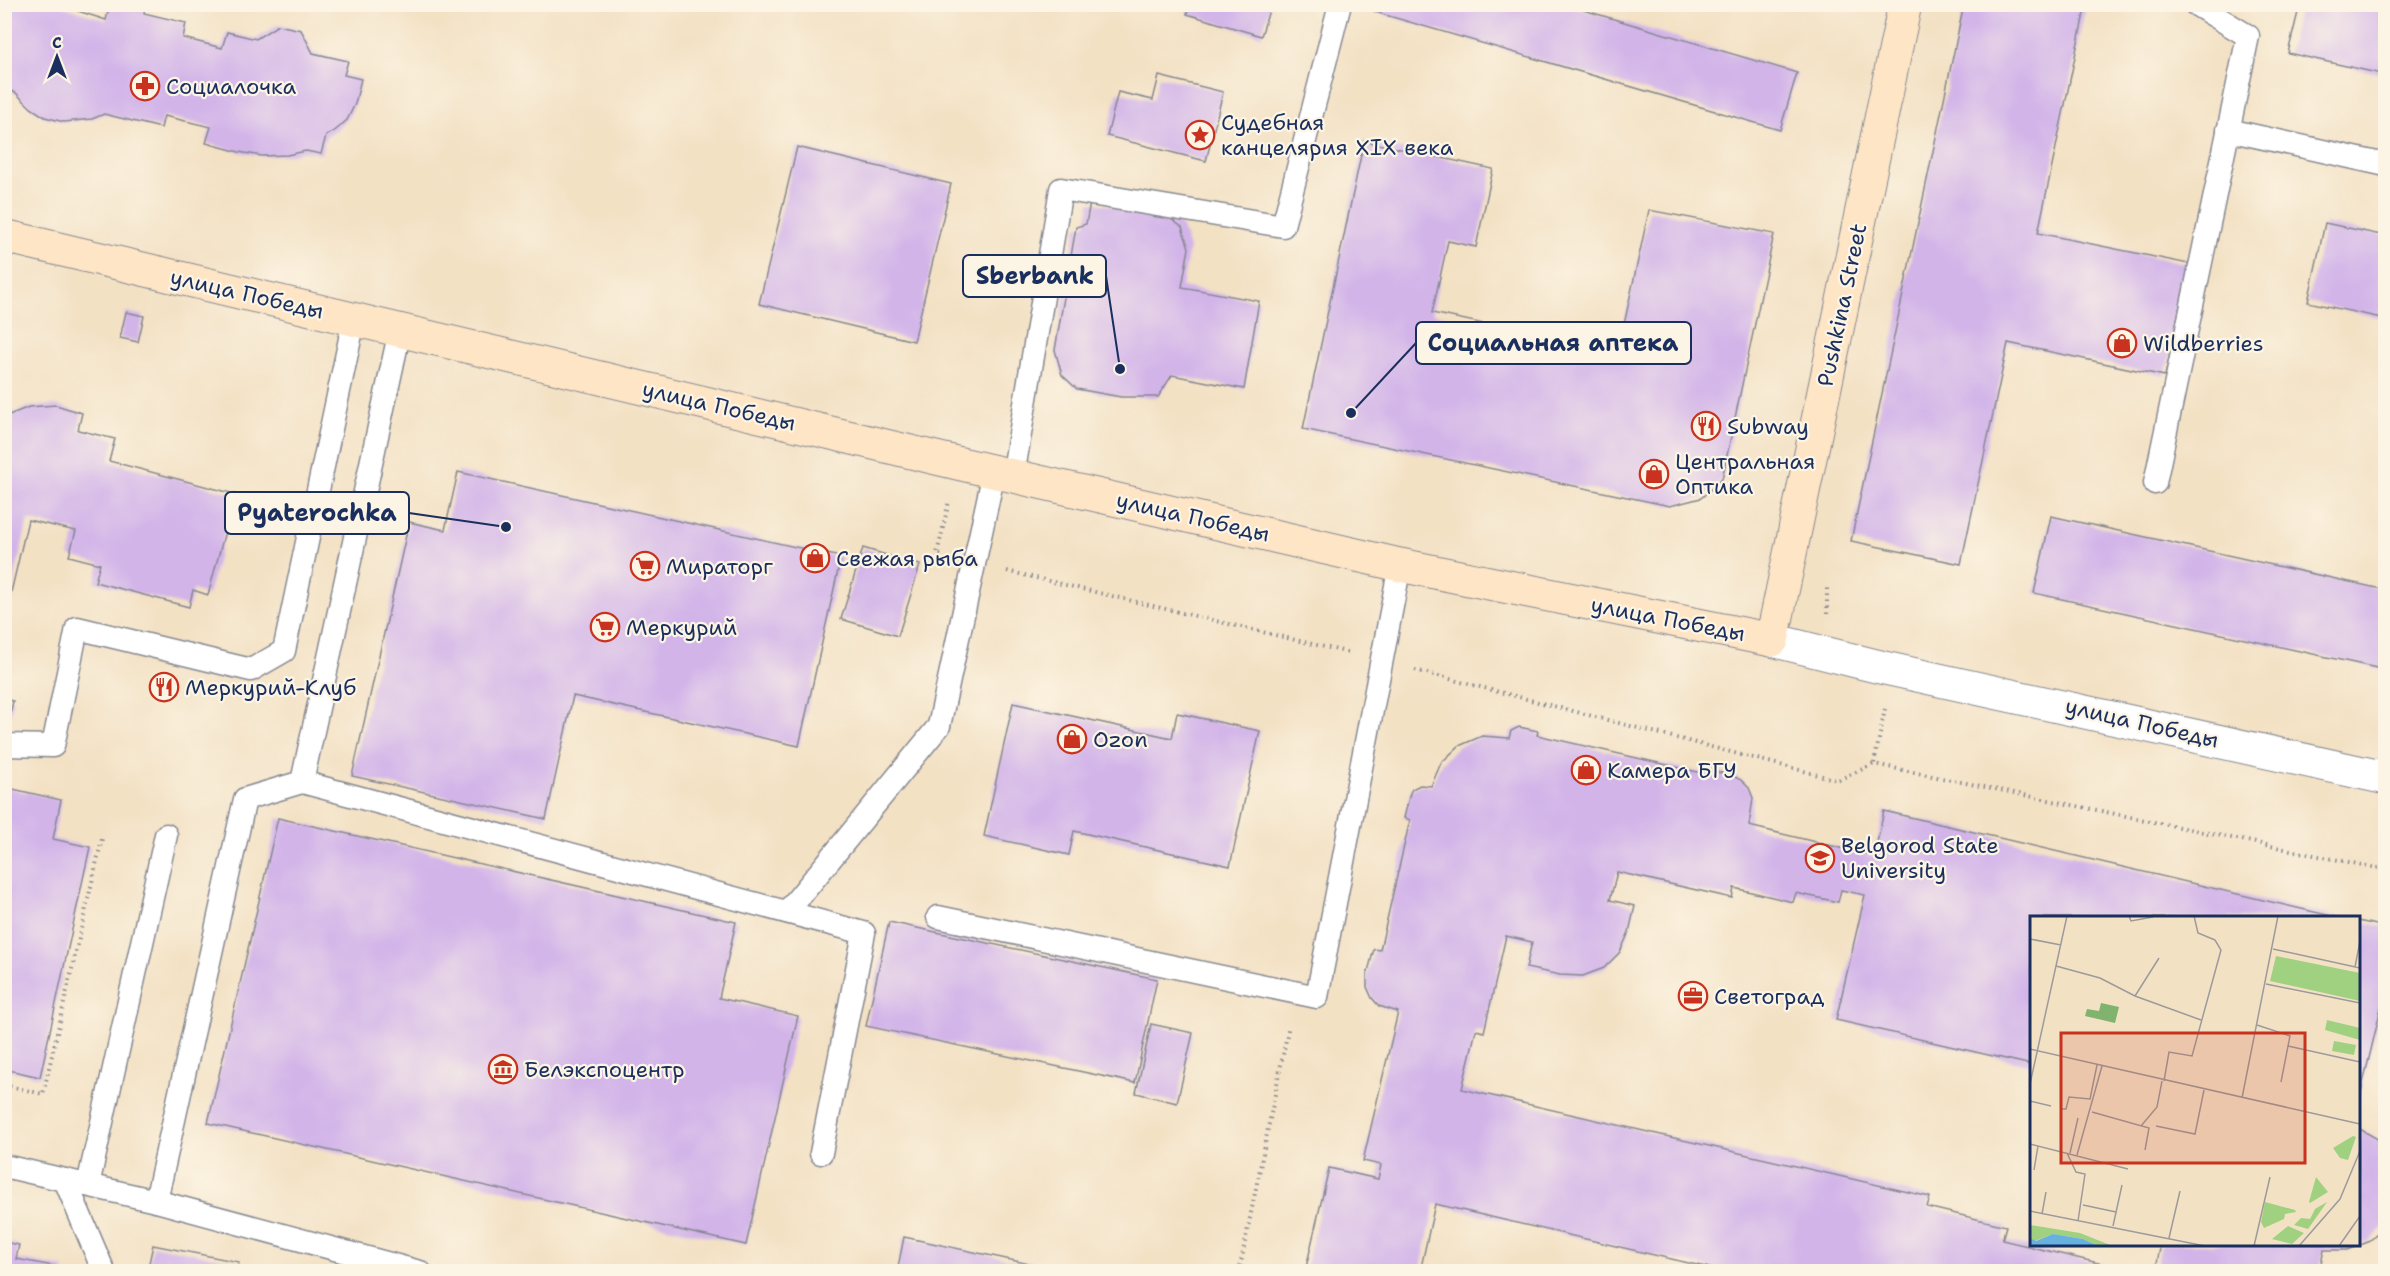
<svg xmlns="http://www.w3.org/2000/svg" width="2390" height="1276" viewBox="0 0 2390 1276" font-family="'Shantell Sans',sans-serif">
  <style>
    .building { fill: #d2b4e9 }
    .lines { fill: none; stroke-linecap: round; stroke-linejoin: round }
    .lane-casing { stroke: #878891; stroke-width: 25 }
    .street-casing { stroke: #878891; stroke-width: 35 }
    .secondary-casing { stroke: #878891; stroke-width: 35 }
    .path { stroke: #878891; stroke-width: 4; stroke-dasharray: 1.5 4.5; stroke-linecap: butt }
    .lane { stroke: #fff; stroke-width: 22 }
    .street { stroke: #fff; stroke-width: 33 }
    .secondary { stroke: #fde5c5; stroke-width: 33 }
    .labels { text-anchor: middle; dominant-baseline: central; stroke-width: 4.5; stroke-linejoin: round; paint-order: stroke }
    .poi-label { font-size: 22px; fill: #1b2f5e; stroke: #fcf5e5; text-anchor: start }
    .street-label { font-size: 22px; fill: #1b2f5e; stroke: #fcf5e5 }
    .inset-road { fill: none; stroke: #9d9a9b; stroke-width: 1.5 }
    .view { fill: #c8321e; fill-opacity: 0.15; stroke: #c8321e; stroke-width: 3 }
    .inset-edge { fill: none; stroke: #1b2f5e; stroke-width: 3 }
    .leader { fill: none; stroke: #1b2f5e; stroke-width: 2 }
    .callout-dot { fill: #1b2f5e; stroke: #fcf5e5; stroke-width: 2 }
    .callout { fill: #fcf5e5; stroke: #1b2f5e; stroke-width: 2 }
    .callout-label { font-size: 24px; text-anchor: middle; font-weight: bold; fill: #1b2f5e }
  </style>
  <rect width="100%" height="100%" fill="#fcf5e5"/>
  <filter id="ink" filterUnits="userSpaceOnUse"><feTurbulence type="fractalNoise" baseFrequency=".0167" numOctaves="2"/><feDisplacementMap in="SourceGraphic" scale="12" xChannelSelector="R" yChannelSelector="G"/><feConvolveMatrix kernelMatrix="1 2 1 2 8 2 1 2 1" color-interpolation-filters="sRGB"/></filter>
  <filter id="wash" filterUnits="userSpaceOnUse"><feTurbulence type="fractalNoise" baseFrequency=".008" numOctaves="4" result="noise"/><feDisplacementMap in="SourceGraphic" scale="24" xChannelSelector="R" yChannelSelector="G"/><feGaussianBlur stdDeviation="1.35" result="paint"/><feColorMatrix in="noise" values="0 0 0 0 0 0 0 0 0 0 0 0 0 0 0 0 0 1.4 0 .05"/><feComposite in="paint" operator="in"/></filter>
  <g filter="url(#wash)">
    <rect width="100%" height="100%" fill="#f3e1c4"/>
    <g id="blocks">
      <g class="building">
        <path d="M4 4H56L106 20 110 4H145L144 13 186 23 183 38 222 48 227 32 256 39 278 25 301 30 313 53 348 61 344 75 361 79 355 104 347 120 336 130 326 136 321 154 306 151 287 155 262 156 239 152 206 143 211 127 164 116 161 128 104 114 92 119 64 122 45 117 31 108 16 93 8 90 4 101Z"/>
        <path d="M1190 4H1271L1261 36 1187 14Z"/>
        <path d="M1377 4H1563L1797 73 1780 130 1375 12Z"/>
        <path d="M1964 4H2086L2038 233 2189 264 2165 376 2008 343 1961 564 1851 541Z"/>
        <path d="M2300 4H2386V75L2288 53Z"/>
        <path d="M1159 76 1223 92 1206 161 1107 136 1118 92 1153 100Z"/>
        <path d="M1364 141 1493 169 1476 247 1448 241 1432 313 1618 352 1649 210 1774 234 1722 479 1701 498 1670 506 1303 429Z"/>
        <path d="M797 147 951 184 914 341 759 304Z"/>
        <path d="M1090 202 1165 215 1182 227 1189 248 1182 287 1259 301 1244 389 1172 375 1158 397H1121L1077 389 1062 375 1055 350 1076 227 1086 224Z"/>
        <path d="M2325 223 2386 236V319L2308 302Z"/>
        <path d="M126 312 144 316 138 342 120 338Z"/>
        <path d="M56 405 82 413 78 430 115 439 109 461 235 494 208 595 193 590 189 607 95 582 100 564 69 556 76 531 28 520 4 622V414L9 415 29 407Z"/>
        <path d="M458 472 841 557 799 746 573 696 546 819 352 776 409 522 445 530Z"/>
        <path d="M2051 516 2386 590V670L2034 593Z"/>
        <path d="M863 548 920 565 898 636 841 619Z"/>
        <path d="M4 699 13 701 6 736H4Z"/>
        <path d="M1013 703 1172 738 1177 713 1260 731 1230 866 1074 831 1069 855 984 836Z"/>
        <path d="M1519 727 1538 731 1537 735 1702 773 1703 769 1731 775 1741 780 1749 788 1753 798 1749 826 1874 856 1884 811 2340 918H2032V1065L1836 1020 1865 895 1841 890 1838 902 1796 893 1793 902 1734 888 1732 898 1617 872 1610 900 1635 906 1629 932 1620 952 1604 968 1583 976 1560 975 1526 968 1532 942 1506 936 1484 1032 1476 1030 1462 1089 1930 1197 1927 1207 2006 1226 2002 1240 2136 1272H1727L1435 1204 1420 1272H1305L1329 1168 1378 1179 1381 1165 1363 1161 1398 1012 1379 1006 1372 998 1367 987V975L1374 949 1380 950 1410 820 1404 818 1410 793 1412 789 1420 785 1431 786 1441 763 1459 746 1482 736 1509 738 1511 731Z"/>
        <path d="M4 787 61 800 53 839 90 847 40 1077 4 1069Z"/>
        <path d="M278 818 736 922 719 998 798 1016 746 1245 208 1123Z"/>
        <path d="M2358 921 2386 927V987L2359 1100Z"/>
        <path d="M889 922 1157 979 1135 1083 866 1026Z"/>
        <path d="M1151 1024 1193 1033 1177 1103 1136 1093Z"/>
        <path d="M2358 1128 2376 1138 2386 1148V1226L2368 1242 2347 1250H2324L2319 1272H2155L2161 1244H2358Z"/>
        <path d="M904 1237 1062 1271V1272H897Z"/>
        <path d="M4 1242 19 1245 16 1259 64 1268 63 1272H4Z"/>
        <path d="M153 1245 239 1262 237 1272H147Z"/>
      </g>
    </g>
  </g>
  <g filter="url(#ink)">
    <use href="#blocks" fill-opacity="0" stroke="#878891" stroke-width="1.5"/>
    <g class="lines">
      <g class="lane-casing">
        <g id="lane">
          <path d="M2228 130 2386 165"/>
          <path d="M1013 476 1061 189 1283 226 1340 4"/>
          <path d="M2155 483 2248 36 2195 4"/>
          <path d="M4 745 53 746 77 628 251 670 284 651 354 320"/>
          <path d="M302 782 864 933 821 1153"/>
          <path d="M787 912 939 726 994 472"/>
          <path d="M938 917 1317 997 1400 565"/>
          <path d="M4 1166 156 1201 420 1272"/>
          <path d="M65 1180 104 1272"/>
          <path d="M88 1185 166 835"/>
          <path d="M156 1201 245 799 302 782 400 330"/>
        </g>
      </g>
      <g class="street-casing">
        <path id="street" d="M1772 640 1880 667 2386 778"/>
      </g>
      <g class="secondary-casing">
        <path id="secondary" d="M4 236 957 463 1400 565 1772 640 1905 4"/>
      </g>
      <g class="path">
        <path d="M941 555 937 554 949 501"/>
        <path d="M1007 571 1350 653"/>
        <path d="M1827 614V585"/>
        <path d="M1415 670 1838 780 1874 764"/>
        <path d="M1885 709 1874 764 2377 868H2386"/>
        <path d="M4 1085 43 1094 102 839"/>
        <path d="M1239 1272 1289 1025"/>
      </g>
      <use href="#lane" class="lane"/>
      <use href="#street" class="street"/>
      <use href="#secondary" class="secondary"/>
    </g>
  </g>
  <defs>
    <g id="pharmacy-ring" transform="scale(1.5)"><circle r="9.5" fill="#fcf5e5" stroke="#c8321e" stroke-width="1.5"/><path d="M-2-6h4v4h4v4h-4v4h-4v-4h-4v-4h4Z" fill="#c8321e"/></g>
    <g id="sight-ring" transform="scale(1.5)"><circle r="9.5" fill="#fcf5e5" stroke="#c8321e" stroke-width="1.5"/><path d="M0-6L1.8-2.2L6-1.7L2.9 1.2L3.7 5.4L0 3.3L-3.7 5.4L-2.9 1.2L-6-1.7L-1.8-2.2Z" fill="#c8321e"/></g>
    <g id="shop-ring" transform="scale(1.5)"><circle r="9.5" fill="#fcf5e5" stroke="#c8321e" stroke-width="1.5"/><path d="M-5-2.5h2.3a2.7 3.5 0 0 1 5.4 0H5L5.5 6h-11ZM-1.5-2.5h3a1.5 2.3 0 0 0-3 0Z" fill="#c8321e"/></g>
    <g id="restaurant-ring" transform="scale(1.5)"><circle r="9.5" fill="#fcf5e5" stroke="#c8321e" stroke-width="1.5"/><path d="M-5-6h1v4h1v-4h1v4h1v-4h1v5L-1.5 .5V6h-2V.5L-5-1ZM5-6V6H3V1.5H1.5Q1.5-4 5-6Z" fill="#c8321e"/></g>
    <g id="supermarket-ring" transform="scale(1.5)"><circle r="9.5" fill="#fcf5e5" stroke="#c8321e" stroke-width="1.5"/><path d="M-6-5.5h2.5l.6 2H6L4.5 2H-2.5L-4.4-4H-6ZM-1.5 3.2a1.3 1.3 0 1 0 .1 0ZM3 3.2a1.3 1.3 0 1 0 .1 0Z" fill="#c8321e"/></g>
    <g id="university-ring" transform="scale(1.5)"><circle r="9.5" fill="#fcf5e5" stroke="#c8321e" stroke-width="1.5"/><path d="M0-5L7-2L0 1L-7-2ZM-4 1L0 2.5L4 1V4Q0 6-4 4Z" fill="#c8321e"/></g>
    <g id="office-ring" transform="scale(1.5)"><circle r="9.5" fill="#fcf5e5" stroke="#c8321e" stroke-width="1.5"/><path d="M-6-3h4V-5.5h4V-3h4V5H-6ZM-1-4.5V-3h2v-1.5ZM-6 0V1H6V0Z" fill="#c8321e"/></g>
    <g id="museum-ring" transform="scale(1.5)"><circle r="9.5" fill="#fcf5e5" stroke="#c8321e" stroke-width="1.5"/><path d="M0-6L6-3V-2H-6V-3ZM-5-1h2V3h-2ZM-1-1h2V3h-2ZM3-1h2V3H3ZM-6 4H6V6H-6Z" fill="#c8321e"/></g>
  </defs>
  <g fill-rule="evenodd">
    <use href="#pharmacy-ring" x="145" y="86"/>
    <use href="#sight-ring" x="1200" y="135"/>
    <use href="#shop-ring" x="2122" y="343"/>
    <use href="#restaurant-ring" x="1706" y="426"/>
    <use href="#shop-ring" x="1654" y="474"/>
    <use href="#shop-ring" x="815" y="558"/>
    <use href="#supermarket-ring" x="645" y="566"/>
    <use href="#supermarket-ring" x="605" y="627"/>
    <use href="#restaurant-ring" x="164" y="687"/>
    <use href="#shop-ring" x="1072" y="739"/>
    <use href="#shop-ring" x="1586" y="770"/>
    <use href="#university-ring" x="1820" y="858"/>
    <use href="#office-ring" x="1693" y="996"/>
    <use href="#museum-ring" x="503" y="1069"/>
  </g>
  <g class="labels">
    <g class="poi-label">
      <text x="166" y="86">Социалочка</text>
      <text x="1221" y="122">Судебная<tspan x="1221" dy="25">канцелярия XIX века</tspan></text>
      <text x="2143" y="343">Wildberries</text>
      <text x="1727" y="426">Subway</text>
      <text x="1675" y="461">Центральная<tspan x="1675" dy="25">Оптика</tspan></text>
      <text x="836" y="558">Свежая рыба</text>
      <text x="666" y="566">Мираторг</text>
      <text x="626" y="627">Меркурий</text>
      <text x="185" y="687">Меркурий-Клуб</text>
      <text x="1093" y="739">Ozon</text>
      <text x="1607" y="770">Камера БГУ</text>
      <text x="1841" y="845">Belgorod State<tspan x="1841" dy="25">University</tspan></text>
      <text x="1714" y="996">Светоград</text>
      <text x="524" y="1069">Белэкспоцентр</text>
    </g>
    <g class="street-label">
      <text transform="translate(247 294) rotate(13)">улица Победы</text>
      <text transform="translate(1842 305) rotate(-78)">Pushkina Street</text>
      <text transform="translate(719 406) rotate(13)">улица Победы</text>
      <text transform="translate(1193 517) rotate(13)">улица Победы</text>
      <text transform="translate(1668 619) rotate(11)">улица Победы</text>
      <text transform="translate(2142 723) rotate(13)">улица Победы</text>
    </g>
  </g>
  <g transform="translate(2030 916)">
    <rect width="330" height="330" fill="#f3e1c4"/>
    <path d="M323 220 326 221 318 244 310 242 303 232ZM286 261 298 276 280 287 279 286ZM235 286 265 294 266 296 255 298 254 303 234 312 231 306ZM297 286 278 313 264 309 271 302 280 303 285 293ZM0 309 50 317 80 329 68 330 53 323 23 318 5 325 0 322ZM258 310 274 317 262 328 242 323Z" fill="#9fd180"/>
    <path d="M71 87 89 91 85 107 55 100 57 93 69 95Z" fill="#7fb36e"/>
    <path d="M246 40 330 57V85L240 65ZM304 125 326 129 324 139 302 135Z" fill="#9fd180"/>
    <path d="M297 104 330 112V124L295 114Z" fill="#9fd180"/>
    <path d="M23 318 53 323 68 330H0V322L6 325Z" fill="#66b1df"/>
    <path class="inset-road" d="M99 0 101 5 123 1M164 0 168 17 185 24M0 23 31 29M243 33 330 52M26 50 70 62 105 80 171 104M325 51 330 25M236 68 330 87M105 80 129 42M227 109 260 120 251 166M258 130 330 146M0 133 330 208M134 165 139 136 162 140 191 34 185 24M0 168 37 0M212 182 248 0M0 185 21 190M31 193H36L39 181 60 183 67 149M62 196 119 212 115 234M111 210 127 191 132 165M126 210 165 218 174 174M0 228 98 253M37 237 46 256 55 258 48 305M40 237 48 202M47 239 72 150M4 254 8 230M53 289 86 296M0 295 175 330M12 298 16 276M83 310 92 269M139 322 150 275M224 330 240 261M269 330 310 283 330 235M309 330 330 300"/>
    <path class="view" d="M31 117H275V247H31Z"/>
    <rect width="330" height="330" class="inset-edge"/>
  </g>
  <path class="leader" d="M1120 369L1106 276M1351 413L1416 343M506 527L409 513"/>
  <g class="callout-dot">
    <circle cx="1120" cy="369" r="6"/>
    <circle cx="1351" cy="413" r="6"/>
    <circle cx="506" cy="527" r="6"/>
  </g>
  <g class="callout">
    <rect x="963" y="255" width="143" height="42" rx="6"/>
    <rect x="1416" y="322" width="275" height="42" rx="6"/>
    <rect x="225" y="492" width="184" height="42" rx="6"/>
  </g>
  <g class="callout-label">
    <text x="1035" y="284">Sberbank</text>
    <text x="1553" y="351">Социальная аптека</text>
    <text x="317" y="521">Pyaterochka</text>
  </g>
  <rect width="2390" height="1276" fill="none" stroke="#fcf5e5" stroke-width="24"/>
  <g transform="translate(57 57)" stroke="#fcf5e5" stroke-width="4.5" paint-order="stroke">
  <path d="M0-4.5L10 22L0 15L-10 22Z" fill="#1b2f5e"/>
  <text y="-9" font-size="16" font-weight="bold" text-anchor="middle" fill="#1b2f5e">С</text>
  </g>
</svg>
